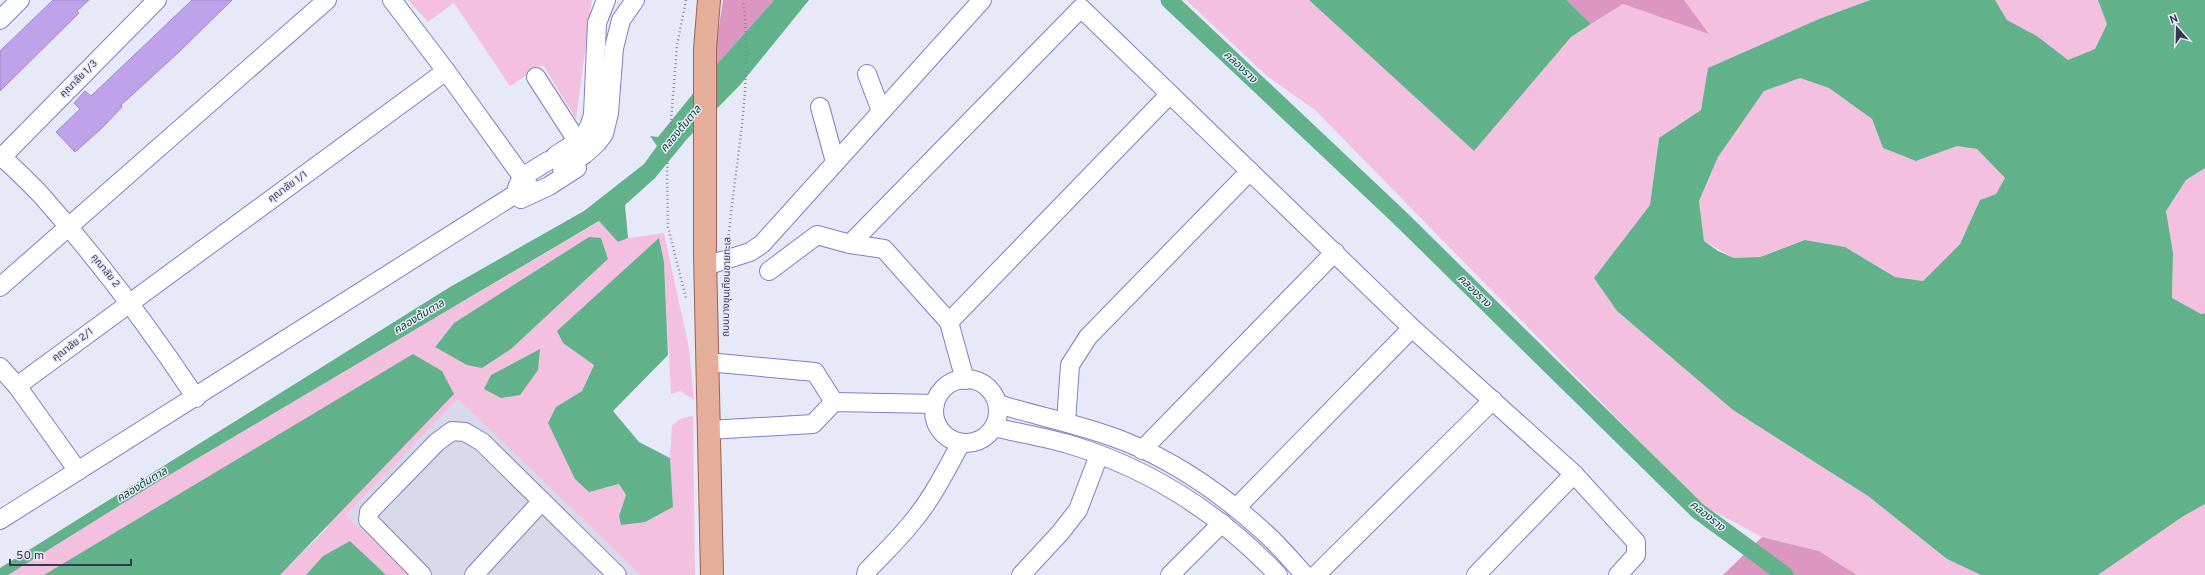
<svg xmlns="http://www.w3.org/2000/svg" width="2205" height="575" viewBox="0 0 2205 575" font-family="Overpass,'Noto Sans Thai',sans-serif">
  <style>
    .built { fill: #d8daeb }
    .green { fill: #f3c0e0; fill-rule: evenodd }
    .forest { fill: #db97c2 }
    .water { fill: #61b18a; fill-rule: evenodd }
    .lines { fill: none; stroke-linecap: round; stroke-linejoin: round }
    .canal { stroke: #61b18a; stroke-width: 17 }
    .building { fill: #bea3ea; stroke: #a389cd }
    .minor-casing { stroke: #7d80c4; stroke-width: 20 }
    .major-casing { stroke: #9b6156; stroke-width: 24 }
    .path { stroke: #87889f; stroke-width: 2.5; stroke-dasharray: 1 3; stroke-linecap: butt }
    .minor { stroke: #fff; stroke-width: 18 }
    .major { stroke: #e4ae9a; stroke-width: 22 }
    .labels { text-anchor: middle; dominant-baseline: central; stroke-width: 3; stroke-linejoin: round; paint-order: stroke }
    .street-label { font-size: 10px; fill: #363755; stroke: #e8e9f8 }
    .water-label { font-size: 11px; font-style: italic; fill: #074a31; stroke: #e8e9f8 }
  </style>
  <rect width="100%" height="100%" fill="#e8e9f8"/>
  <path class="built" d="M458 399 651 575H409L346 515Z"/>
  <g class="green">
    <path d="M408 0H592L576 119 543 65 510 86 454 3 428 22Z"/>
    <path d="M1186 0H1309L1474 151 1571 37 1623 4 1708 33 1684 0H1870L1819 19 1708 68 1701 110 1659 138 1650 205 1594 278 1617 311 1733 410 1868 496 1947 559 1981 575H1857L1819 551 1762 537 1702 505 1315 110 1267 76Z"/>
    <path d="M1995 0H2098L2107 24 2095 49 2068 60 2037 36 2007 20Z"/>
    <path d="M1800 78 1829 88 1872 119 1883 148 1916 161 1957 146 1977 149 2005 178 1996 194 1980 200 1960 244 1923 281 1895 277 1845 247 1805 240 1759 257 1734 258 1704 241 1699 201 1718 157 1764 91Z"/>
    <path d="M2205 168V313L2201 314 2172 299 2173 253 2166 211 2186 180Z"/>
    <path d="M600 221 618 242 628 238 664 233 689 348 694 400 680 391 671 394 664 262 659 238 563 343 594 364 582 391 556 407 606 488 619 484 626 495 619 516 621 525 673 507 670 458 672 425 682 418 693 416 695 575H641L458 399 346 515 409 575H386L350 541 323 556 306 575H280L329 526 44 575H8L154 484ZM589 238H601L608 259 511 349 482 368 435 346 454 323ZM540 349 484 389 491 375Z"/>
    <path d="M2205 504V575H2098L2182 517Z"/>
  </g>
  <g class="forest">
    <path d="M723 0H774L717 64 716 47Z"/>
    <path d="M1567 0H1684L1709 34 1623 4 1591 24Z"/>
    <path d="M1762 537 1819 551 1857 575H1723Z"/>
  </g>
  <g class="water">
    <path d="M774 0H809L740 85 687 139 655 178 625 205 628 238 618 242 599 221 154 484 8 575H0V568L450 287 584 211 644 164 657 146 650 136 658 137 717 64Z"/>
    <path d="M1309 0H1567L1591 24 1571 37 1474 151Z"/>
    <path d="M1870 0H1995L2007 20 2037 36 2068 60 2095 49 2107 24 2098 0H2205V168L2186 180 2166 211 2173 253 2172 298 2201 314 2205 313V504L2182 517 2098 575H1981L1947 559 1868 496 1733 410 1617 311 1594 278 1650 205 1659 138 1701 110 1708 68 1819 19ZM1800 78 1829 88 1872 119 1883 148 1916 161 1957 146 1977 149 2005 178 1996 194 1980 200 1960 244 1923 281 1895 277 1845 247 1805 240 1760 257 1734 258 1718 251 1704 241 1699 201 1718 157 1764 91Z"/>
    <path d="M589 237 601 238 608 259 511 349 482 368 467 365 435 347 454 323Z"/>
    <path d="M659 238 664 262 668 355 613 411 639 442 670 458 673 507 645 522 621 525 619 516 626 495 619 484 589 492 575 479 548 423 556 407 582 391 594 365 563 343 557 331Z"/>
    <path d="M540 349 538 370 520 395 501 398 484 389 491 375Z"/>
    <path d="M413 354 442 371 454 394 280 575H44Z"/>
    <path d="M350 541 386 575H306L323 556Z"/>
  </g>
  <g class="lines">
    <path class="canal" d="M1169 0 1399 217 1698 511 1785 575"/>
  </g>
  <g class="building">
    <path d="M53 0H89L77 11 79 13 0 91V51Z"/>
    <path d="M192 0H232L179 52 121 105 122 107 101 129 75 152 56 132 80 109 74 103 85 91 91 96Z"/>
  </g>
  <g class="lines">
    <g class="minor-casing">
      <g id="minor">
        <path d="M392 0 446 71 531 189"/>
        <path d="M0 20 20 0"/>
        <path d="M867 74 881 111"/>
        <path d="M536 77 583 150"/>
        <path d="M820 107 835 162"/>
        <path d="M0 155C14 168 28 181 41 195 98 259 149 327 196 398"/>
        <path d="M555 156C575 142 588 139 593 114L597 23 606 0"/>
        <path d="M0 159 157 0"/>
        <path d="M562 169 585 154 597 143 604 134 609 113 614 48 621 20 635 0"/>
        <path d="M517 188 522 177 548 161"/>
        <path d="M521 199 549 186 577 168"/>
        <path d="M850 244 1081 8 1412 328"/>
        <path d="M706 266 750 252 762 244 982 0"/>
        <path d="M769 271 817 235 850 244 884 249 949 322 965 380"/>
        <path d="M0 287 327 0"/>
        <path d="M949 322 1170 94"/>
        <path d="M707 362 815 372 834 402"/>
        <path d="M0 367 17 386 78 471"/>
        <circle cx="966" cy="411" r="32"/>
        <path d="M17 386 446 71"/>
        <path d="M998 404C1040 417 1084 425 1126 442 1176 462 1223 495 1263 531 1278 544 1291 560 1305 575"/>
        <path d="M1066 422 1070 365 1088 337 1250 171"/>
        <path d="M994 427C1018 433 1044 437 1068 444 1149 468 1220 514 1278 575"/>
        <path d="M709 430 813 424 834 402 935 404"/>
        <path d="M1142 450 1335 252"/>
        <path d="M1236 508 1412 328 1574 474 1636 542V555L1618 575"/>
        <path d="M0 520 514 195"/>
        <path d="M422 575 368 520 369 512 437 442 452 431 465 432 482 442 617 575"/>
        <path d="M474 575 542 501"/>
        <path d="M866 575 867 571C881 556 896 542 909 526 931 501 945 472 961 443"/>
        <path d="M1021 575 1060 533 1078 510 1099 455"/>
        <path d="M1170 575 1222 523"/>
        <path d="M1316 575 1493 400"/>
        <path d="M1476 575 1574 474"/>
      </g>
    </g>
    <g class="major-casing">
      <path id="major" d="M709 0 705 49V255L712 575"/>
    </g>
    <g class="path">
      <path d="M686 0 677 45 667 172 668 227 686 298"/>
      <path d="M728 243C735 162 754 81 743 0"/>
      <path d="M727 305V276"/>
    </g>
    <use href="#minor" class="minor"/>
    <use href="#major" class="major"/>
  </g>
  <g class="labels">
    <g class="street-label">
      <text transform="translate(79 79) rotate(-45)">คุณาลัย 1/3</text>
      <text transform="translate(288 187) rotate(-36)">คุณาลัย 1/1</text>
      <text transform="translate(105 271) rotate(51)">คุณาลัย 2</text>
      <text transform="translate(727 287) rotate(-89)">ถนนบางขุนเทียนชายทะเล</text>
      <text transform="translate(73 345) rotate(-37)">คุณาลัย 2/1</text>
    </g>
    <g class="water-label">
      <text transform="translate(1240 67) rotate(43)">คลองราง</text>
      <text transform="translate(681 129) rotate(-50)">คลองต้นตาล</text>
      <text transform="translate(1474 291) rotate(44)">คลองราง</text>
      <text transform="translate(419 317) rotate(-31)">คลองต้นตาล</text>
      <text transform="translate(142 485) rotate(-31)">คลองต้นตาล</text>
      <text transform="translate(1707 516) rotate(39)">คลองราง</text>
    </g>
  </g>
  <g transform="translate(2177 28) rotate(340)" stroke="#e8e9f8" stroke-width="3" paint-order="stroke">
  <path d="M0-3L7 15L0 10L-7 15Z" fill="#363755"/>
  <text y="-6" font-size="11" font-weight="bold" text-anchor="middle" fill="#363755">N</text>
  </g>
  <path d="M10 559v6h121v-6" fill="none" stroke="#363755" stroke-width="2"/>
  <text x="16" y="559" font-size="12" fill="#363755" stroke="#e8e9f8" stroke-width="3" paint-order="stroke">50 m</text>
</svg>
